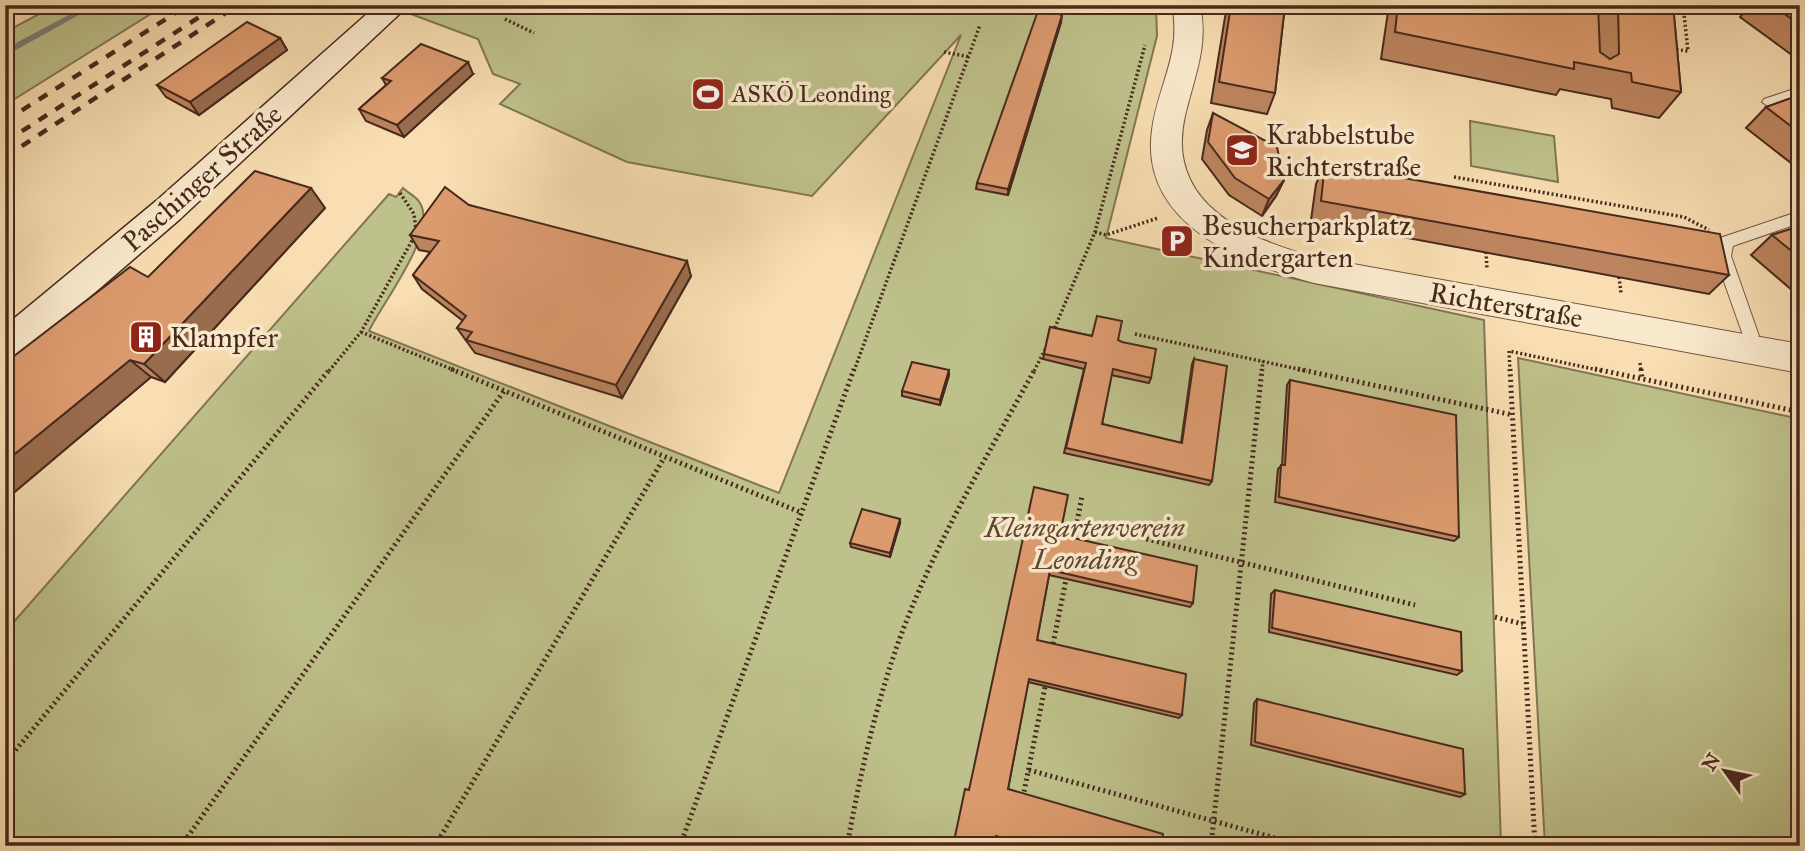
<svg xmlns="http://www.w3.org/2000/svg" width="1805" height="851" viewBox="0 0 1805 851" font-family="'IM FELL Great Primer',serif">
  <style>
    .green { fill: #bec18b; stroke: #827554; stroke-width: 2 }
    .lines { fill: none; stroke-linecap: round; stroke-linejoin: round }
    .stream { fill: #7c8078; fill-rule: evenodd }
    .lane-casing { stroke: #735642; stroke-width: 2 }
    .street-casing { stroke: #735642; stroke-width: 2 }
    .secondary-casing { stroke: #47291d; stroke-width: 3 }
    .path-far1 { stroke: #47291d; stroke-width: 3.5; stroke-dasharray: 2 2.5; stroke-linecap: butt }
    .path { stroke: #47291d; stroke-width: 5; stroke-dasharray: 2 3.5; stroke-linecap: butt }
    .lane { fill: #faeacd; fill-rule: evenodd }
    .street { fill: #faeacd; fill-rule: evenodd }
    .secondary { fill: #faeacd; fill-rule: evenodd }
    .rail { stroke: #47291d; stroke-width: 4.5; stroke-dasharray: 10 10; stroke-linecap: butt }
    .wall { fill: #bd855f; stroke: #47291d; stroke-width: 2 }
    .shaded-wall { fill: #9a6c4e; stroke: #47291d; stroke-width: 2 }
    .building { fill: #dc9b6f; stroke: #47291d; stroke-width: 2 }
    .labels { text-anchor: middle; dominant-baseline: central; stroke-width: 7; stroke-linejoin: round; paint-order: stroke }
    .far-poi-label { font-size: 23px; fill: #47291d; stroke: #faeacd; text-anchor: start }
    .poi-label { font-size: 28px; fill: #47291d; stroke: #faeacd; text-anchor: start }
    .street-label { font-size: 28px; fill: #47291d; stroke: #faeacd }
    .park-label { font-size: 28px; font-style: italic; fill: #5f4733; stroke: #faeacd }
  </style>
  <rect width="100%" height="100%" fill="#f8deb2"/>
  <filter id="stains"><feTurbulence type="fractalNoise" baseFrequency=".00286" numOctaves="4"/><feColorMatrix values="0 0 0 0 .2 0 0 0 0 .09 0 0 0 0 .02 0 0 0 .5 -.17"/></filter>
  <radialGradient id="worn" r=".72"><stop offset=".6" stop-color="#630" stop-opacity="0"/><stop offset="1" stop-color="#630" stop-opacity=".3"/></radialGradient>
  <g class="green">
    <path d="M56 5H165L5 105V32Z"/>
    <path d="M420 5H1156L1157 36 1106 238 1484 320 1501 846H5V632L389 194 396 197 403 188C408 193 417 197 420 203 438 233 382 303 369 331L779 493 961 35 812 196 627 162 500 104 520 84 493 74 478 39 411 14Z"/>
    <path d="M1470 121 1554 136 1558 182 1471 166Z"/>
    <path d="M1518 358 1800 419V846H1545Z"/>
  </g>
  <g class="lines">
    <path class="stream" d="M87 5H97L5 56V49Z"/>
    <g class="lane-casing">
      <g id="lane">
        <path d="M1800 87V97L1769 107 1762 102 1764 99Z"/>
        <path d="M1800 211V223L1733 246 1731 256 1759 336 1751 343 1745 341 1715 256 1720 238Z"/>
      </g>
    </g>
    <g class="street-casing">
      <path id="street" d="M1172 5H1200C1209 46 1194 77 1185 116 1165 202 1244 238 1314 257L1800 344V373L1314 283C1241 263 1139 224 1152 130 1158 84 1182 55 1172 5Z"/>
    </g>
    <g class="secondary-casing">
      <path id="secondary" d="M377 5H409L180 219 18 359 5 363V326L156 201Z"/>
    </g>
    <g class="path-far1">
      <path d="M1381 5 1393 11"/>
      <path d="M505 19 534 33"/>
      <path d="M1672 49 1688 51 1683 5"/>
      <path d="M944 52 970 57"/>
      <path d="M1454 177 1684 217 1709 230"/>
      <path d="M400 193 414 214 416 229"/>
      <path d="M1095 232 1106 235 1158 218"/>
      <path d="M1355 245 1357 229"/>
      <path d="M1486 252 1487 269"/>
      <path d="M1619 277 1621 293"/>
      <path d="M361 332 456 371"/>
      <path d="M1053 332 1095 232 1145 45"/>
      <path d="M1135 334 1307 371"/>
      <path d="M1640 363 1641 371"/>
      <path d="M329 371 361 332 414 237"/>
      <path d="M854 371 980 25"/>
      <path d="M1034 371 1047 346"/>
      <path d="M1262 371 1263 361"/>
      <path d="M1510 371 1509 351 1603 371"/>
    </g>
    <g class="path">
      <path d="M451 369 800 512"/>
      <path d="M1298 369 1513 415"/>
      <path d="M1510 369 1535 846"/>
      <path d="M1595 369 1800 412"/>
      <path d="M1641 369 1642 379"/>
      <path d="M1077 522 1415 605"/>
      <path d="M1073 543 1082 496"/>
      <path d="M1495 617 1523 624"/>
      <path d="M1052 649 1067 575"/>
      <path d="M5 763 330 369"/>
      <path d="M1029 770 1304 846"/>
      <path d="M1023 797 1046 682"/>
      <path d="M181 846 504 391"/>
      <path d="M435 846 664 458"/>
      <path d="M680 846 854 369"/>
      <path d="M847 846C860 775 876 703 901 635 936 542 987 456 1035 369"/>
      <path d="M1211 846 1262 369"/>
    </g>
    <use href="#lane" class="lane"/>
    <use href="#street" class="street"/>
    <use href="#secondary" class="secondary"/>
    <g class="rail">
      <path d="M5 121 188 5"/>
      <path d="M5 142 218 5"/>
      <path d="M5 157 238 5"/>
    </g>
  </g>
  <g class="wall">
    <path d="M1227 5H1285L1275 93 1267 114 1211 103Z"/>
    <path d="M1389 5H1673L1681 92 1659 118 1612 108 1611 99 1560 89 1556 95 1381 59Z"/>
    <path d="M1750 5H1800V61L1740 17Z"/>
    <path d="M1061 22 1008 195 976 189 977 183Z"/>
    <path d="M280 38 287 50 199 115 166 97 157 85Z"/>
    <path d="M473 74 404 137 366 121 359 109 386 85 382 78Z"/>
    <path d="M1800 95V170L1746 128 1766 107Z"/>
    <path d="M1213 113 1284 180 1276 196 1262 216 1229 195 1202 159 1207 130Z"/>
    <path d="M1325 164 1729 275 1709 294 1311 220 1316 184Z"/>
    <path d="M469 205 691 276 622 398 475 353 457 328 463 321 422 289 413 275 430 252 419 250 410 235Z"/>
    <path d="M325 208 165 382 151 377 5 500V363Z"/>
    <path d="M1800 226V297L1751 255 1772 235Z"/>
    <path d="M1050 327 1092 336 1118 340 1151 378 1149 383 1111 375 1102 424 1181 443 1192 364 1194 359 1212 481 1209 485 1064 453 1084 369 1043 359Z"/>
    <path d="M949 370V375L940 405 902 396V391Z"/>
    <path d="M1290 380 1459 537 1454 541 1275 502 1278 469 1282 465 1287 385Z"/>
    <path d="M900 523 890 557 851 547 850 543Z"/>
    <path d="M1060 535 1193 603 1190 607 1049 575 1037 640 1182 715 1179 718 1028 682 1008 789 1161 846H1024L995 838 969 790Z"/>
    <path d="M1275 590 1462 671 1457 675 1269 632 1271 594Z"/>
    <path d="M1257 699 1465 794 1460 797 1251 745 1254 703Z"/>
  </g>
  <g class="shaded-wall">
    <path d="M1062 15 1061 22 1008 195V189Z"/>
    <path d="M280 38 287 50 199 115 190 102Z"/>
    <path d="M468 62 473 74 404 137 397 125Z"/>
    <path d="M1284 180 1276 196 1262 216 1269 199Z"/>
    <path d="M311 188 325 208 165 382 144 364Z"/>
    <path d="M687 261 691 276 622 398 616 385Z"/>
    <path d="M130 360 151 377 5 500V462Z"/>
    <path d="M949 370V375L940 405V400Z"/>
    <path d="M900 519V523L890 557V553Z"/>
  </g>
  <g class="building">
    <path d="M1231 5H1285L1275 93 1219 82Z"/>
    <path d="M1398 5H1598L1600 52 1610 59 1619 54 1618 5H1673L1681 92 1632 82 1631 73 1574 62V69L1395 32Z"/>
    <path d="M1772 5H1800V25Z"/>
    <path d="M1039 8 1062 15 1008 189 977 183Z"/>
    <path d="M247 22 280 38 190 102 157 85Z"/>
    <path d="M421 44 468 62 397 125 359 109 391 81 382 78Z"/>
    <path d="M1800 95V133L1766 107Z"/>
    <path d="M1213 113 1277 147 1284 180 1269 199 1235 178 1208 142Z"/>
    <path d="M1325 164 1720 234 1729 275 1321 201Z"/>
    <path d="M255 171 311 188 144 364 130 360 5 462V363L130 267 148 277Z"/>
    <path d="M445 187 469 205 687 261 616 385 466 340 472 332 457 328 466 316 413 275 439 241 410 235Z"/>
    <path d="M1800 226V258L1772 235Z"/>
    <path d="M1097 316 1122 321 1118 340 1122 342 1156 349 1151 378 1113 369 1102 424 1182 443 1194 359 1227 366 1212 481 1066 448 1086 363 1044 354 1050 327 1092 336Z"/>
    <path d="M912 362 949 370 940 400 902 391Z"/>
    <path d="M1290 380 1456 415 1459 537 1279 497 1281 465H1285Z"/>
    <path d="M1034 487 1068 495 1060 535 1197 566 1193 603 1050 570 1037 640 1186 674 1182 715 1029 679 1008 789 1163 834 1161 846H1033L996 836 994 846H953L965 789 969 790Z"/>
    <path d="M862 509 900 519 890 553 850 543Z"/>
    <path d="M1275 590 1461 632 1462 671 1272 628Z"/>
    <path d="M1257 699 1463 749 1465 794 1255 742Z"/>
  </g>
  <defs>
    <g id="stadium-square" transform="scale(1.75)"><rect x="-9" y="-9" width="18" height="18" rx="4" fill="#8f2418" stroke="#faeacd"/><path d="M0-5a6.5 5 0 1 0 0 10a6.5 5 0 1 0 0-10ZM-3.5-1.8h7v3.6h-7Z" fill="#fff"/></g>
    <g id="school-square" transform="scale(1.75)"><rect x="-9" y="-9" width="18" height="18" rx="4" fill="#8f2418" stroke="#faeacd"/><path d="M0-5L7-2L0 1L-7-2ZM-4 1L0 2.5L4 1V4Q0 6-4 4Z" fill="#fff"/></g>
    <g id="parking-square" transform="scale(1.75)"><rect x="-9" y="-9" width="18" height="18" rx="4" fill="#8f2418" stroke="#faeacd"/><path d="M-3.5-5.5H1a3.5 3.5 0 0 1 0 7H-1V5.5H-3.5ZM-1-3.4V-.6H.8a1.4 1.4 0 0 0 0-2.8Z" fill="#fff"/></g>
    <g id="building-square" transform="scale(1.75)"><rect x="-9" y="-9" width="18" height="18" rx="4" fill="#8f2418" stroke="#faeacd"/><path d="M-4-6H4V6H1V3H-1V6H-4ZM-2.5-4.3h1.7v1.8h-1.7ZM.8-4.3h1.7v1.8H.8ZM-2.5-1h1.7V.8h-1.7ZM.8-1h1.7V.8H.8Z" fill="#fff"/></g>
  </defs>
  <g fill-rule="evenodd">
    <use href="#stadium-square" x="708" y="94"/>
    <use href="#school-square" x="1242" y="150"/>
    <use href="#parking-square" x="1177" y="241"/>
    <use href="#building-square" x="146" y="337"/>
  </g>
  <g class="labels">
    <g class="far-poi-label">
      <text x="732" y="94">ASKÖ Leonding</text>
    </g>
    <g class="poi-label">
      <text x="1266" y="134">Krabbelstube<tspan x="1266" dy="32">Richterstraße</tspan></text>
      <text x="1202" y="225">Besucherparkplatz<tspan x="1202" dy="32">Kindergarten</tspan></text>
      <text x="170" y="337">Klampfer</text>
    </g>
    <g class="street-label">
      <text transform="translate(202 178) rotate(-42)">Paschinger Straße</text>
      <text transform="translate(1506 305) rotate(10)">Richterstraße</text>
    </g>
    <g class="park-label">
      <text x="1085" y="527">Kleingartenverein<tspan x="1085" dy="32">Leonding</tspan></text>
    </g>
  </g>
  <rect width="1805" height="851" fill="none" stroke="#f8deb2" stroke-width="28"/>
  <rect x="7" y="7" width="1791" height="837" fill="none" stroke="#47291d" stroke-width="3.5"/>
  <rect x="14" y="14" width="1777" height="823" fill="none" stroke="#47291d" stroke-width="2"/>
  <g transform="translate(1725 771) rotate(303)" stroke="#faeacd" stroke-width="5" paint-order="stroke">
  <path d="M0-5L12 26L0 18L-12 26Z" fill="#47291d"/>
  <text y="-10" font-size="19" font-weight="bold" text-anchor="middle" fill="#47291d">N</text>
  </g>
  <rect width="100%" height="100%" filter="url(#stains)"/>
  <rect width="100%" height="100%" fill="url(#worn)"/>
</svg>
